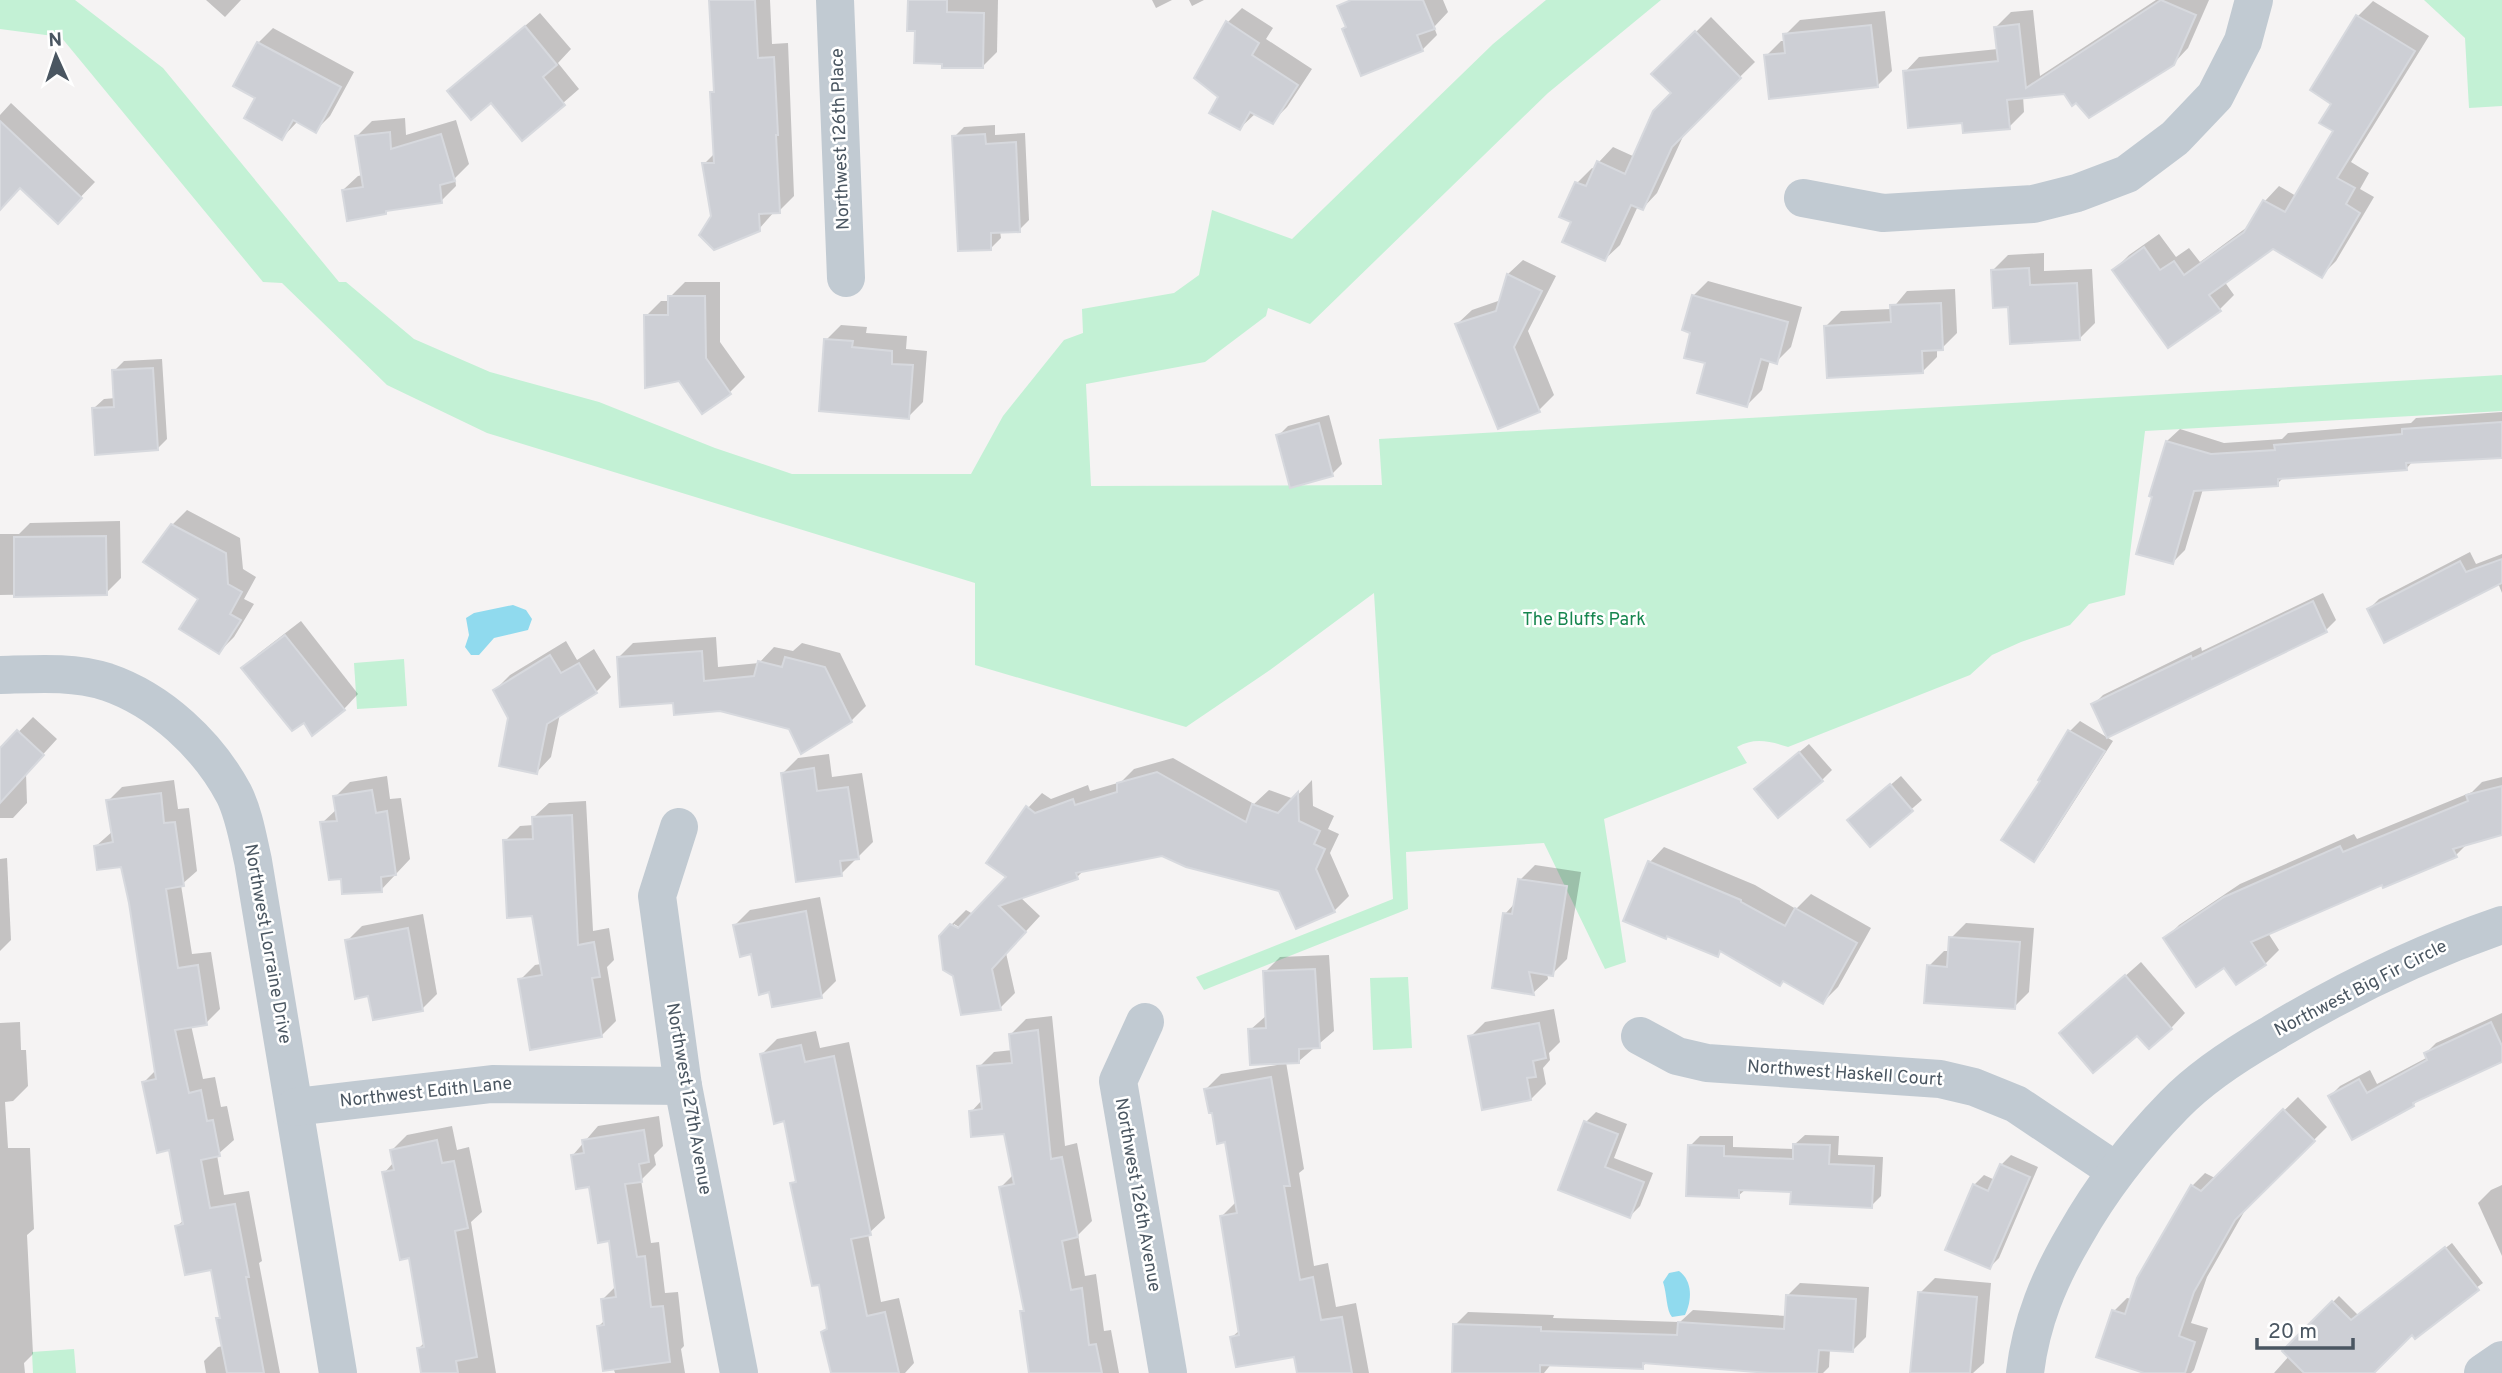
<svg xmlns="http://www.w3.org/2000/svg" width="2502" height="1373" viewBox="0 0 2502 1373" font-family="Overpass,sans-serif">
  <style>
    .green { fill: #c3f1d5 }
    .water { fill: #90daee }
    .shadow { fill: #0003; fill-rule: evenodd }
    .building { fill: #cdcfd5; stroke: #d7d9de; stroke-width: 2 }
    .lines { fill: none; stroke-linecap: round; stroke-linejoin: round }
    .minor { stroke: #c1cad2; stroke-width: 38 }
    .labels { text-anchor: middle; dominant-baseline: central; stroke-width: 5; stroke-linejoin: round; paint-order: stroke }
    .street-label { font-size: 18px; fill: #4a5661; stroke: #fff }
    .park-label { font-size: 18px; fill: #17864f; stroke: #fff }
  </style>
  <rect width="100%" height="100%" fill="#f5f3f3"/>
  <g class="green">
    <path d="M0 0H75L163 68 339 282H346L414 339 490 372 599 402 715 448 792 474H971L1003 416 1064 340 1083 333 1082 309 1174 293 1199 275 1212 210 1292 239 1493 44 1546 0H1661L1548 93 1310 324 1268 308 1266 316 1205 362 1086 384 1091 486 1382 485 1379 439 2502 375V411L2145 431 2125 595 2089 604 2070 625 2021 642 1992 655 1970 675 1788 747C1770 741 1754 737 1737 747L1747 763 1604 819 1626 962 1605 969 1544 843 1406 852 1408 909 1204 990 1196 977 1393 899 1374 593 1270 670 1186 727 975 665V583L487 433 387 385 282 283 263 282 61 37 0 29Z"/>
    <path d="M2424 0H2502V106L2469 108 2465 38Z"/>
    <path d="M404 659 407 706 357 709 354 663Z"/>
    <path d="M1408 977 1412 1048 1373 1050 1370 978Z"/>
    <path d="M74 1349 76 1373H33L32 1352Z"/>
  </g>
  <g class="water">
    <path d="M513 605 526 610 532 619 528 630 494 638 479 655H471L465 647 469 635 466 618 474 613Z"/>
    <path d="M1679 1271C1693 1281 1692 1301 1685 1315L1672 1317C1666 1310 1667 1293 1663 1282L1669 1273Z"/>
  </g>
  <g class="shadow">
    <path d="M206 0H241L225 17Z"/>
    <path d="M711 0H770L772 44 788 43 794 196 779 211 774 212 759 229 713 216 704 164 715 153 712 93 716 90Z"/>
    <path d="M910 0H998L997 52 982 67 944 62 917 29Z"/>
    <path d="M1152 0H1172L1156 8Z"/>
    <path d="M1189 0H1204L1192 6Z"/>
    <path d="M1355 0H1443L1448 12 1434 27 1437 35 1422 50 1347 26Z"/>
    <path d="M2156 0H2209L2188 48 2173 64 2065 92 2023 96 2024 112 2009 127 1964 121 1905 72 1919 57 1998 49 1996 27 2011 12 2033 10 2040 76Z"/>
    <path d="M2373 1 2429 36 2351 162 2369 173 2360 189 2374 197 2336 261 2321 276 2273 247 2224 281 2234 295 2219 310 2114 270 2129 255 2159 234 2176 257 2189 248 2200 262 2250 225 2265 201 2279 186 2296 196 2335 130 2333 103 2358 16Z"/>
    <path d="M1242 8 1273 28 1266 39 1312 69 1287 107 1272 122 1256 113 1240 128 1220 96 1228 22Z"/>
    <path d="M1885 11 1892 71 1877 86 1766 56 1781 41H1785V35L1800 20Z"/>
    <path d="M540 13 571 49 558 63 579 89 523 138 492 101 449 91Z"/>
    <path d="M1711 17 1755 62 1686 130 1657 193 1643 208 1638 206 1620 245 1605 259 1574 221 1561 216 1577 183 1592 168 1595 169 1599 162 1613 147 1635 157 1674 93 1654 74Z"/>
    <path d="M273 28 354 72 330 116 315 131 298 121 282 138 257 97 235 85 258 43Z"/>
    <path d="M11 103 95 182 72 206 20 186 0 184V115Z"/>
    <path d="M405 118 406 135 456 120 469 164 455 178 456 186 441 201 389 209 385 213 343 190 358 176 363 175 357 136 372 121Z"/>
    <path d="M995 125V135L1025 133 1029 220 1019 230 1000 231 1001 238 991 248 954 137 964 127Z"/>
    <path d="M2044 253V271L2092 269 2095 323 2080 338 2010 305 1993 270 2008 255Z"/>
    <path d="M1523 260 1556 276 1528 331 1554 395 1539 410 1457 324 1472 310 1501 300 1508 274Z"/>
    <path d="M1708 281 1802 307 1791 347 1776 362 1770 360 1762 390 1747 405 1707 362 1692 331 1693 296Z"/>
    <path d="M685 282H720V342L745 377 730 392 703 411 646 316 661 301H670V297Z"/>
    <path d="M1955 289 1957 333 1942 348H1937V357L1922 372 1826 326 1841 311 1892 309 1907 291Z"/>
    <path d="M841 325 867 327 866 333 907 336 906 349 927 351 923 402 908 417 826 340Z"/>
    <path d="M162 359 167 439 157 449 94 408 104 399 116 398 114 371 124 361Z"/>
    <path d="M2502 412V455L2413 461 2406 469 2285 476 2277 484 2203 489 2185 550 2173 562 2167 441 2180 429 2224 443 2282 439 2288 433 2411 423 2416 418Z"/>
    <path d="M1329 415 1342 464 1332 474 1278 436 1288 426Z"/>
    <path d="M187 510 240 538 243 569 256 577 244 599 254 604 234 637 219 652 172 525Z"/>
    <path d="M120 521 121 578 106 593 0 595V534H19L30 523Z"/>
    <path d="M2470 552 2476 564 2502 554V593L2498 583 2369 609 2379 599Z"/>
    <path d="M2323 593 2336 620 2326 630 2108 736 2093 705 2103 695 2201 647 2202 651Z"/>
    <path d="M301 621 358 694 344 709 304 720 244 669 258 654Z"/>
    <path d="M716 637 718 667 759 663 774 647 793 651 802 643 840 653 866 706 851 721 790 727 721 710 675 701 618 658 633 643Z"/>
    <path d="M566 641 577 660 594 649 611 677 596 692 560 714 551 757 537 772 495 690 510 675Z"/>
    <path d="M33 717 57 739 26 773 27 803 13 818H0V751Z"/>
    <path d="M2080 721 2113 741 2043 850 2034 860 2043 781 2041 780 2070 731Z"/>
    <path d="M1809 744 1832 770 1822 780H1766Z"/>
    <path d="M829 754 832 777 862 773 873 842 841 874 783 773 798 758Z"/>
    <path d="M1173 758 1254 804 1269 790 1294 799 1312 780 1313 806 1334 816 1328 829 1339 834 1330 853 1349 896 1334 911 1281 889 1163 854 1084 870 1077 877 1020 897 1040 916 1006 953 1015 993 1000 1008 951 925 966 910 973 914 1008 876 1028 808 1042 793 1051 799 1088 785 1090 791 1121 782 1134 769ZM954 924 966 931 954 928Z"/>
    <path d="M387 776 390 799 401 798 410 859 381 890 343 877 322 823 337 809 335 797 350 782Z"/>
    <path d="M1901 776 1922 800 1870 845 1860 811Z"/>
    <path d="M2502 777V834L2468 843 2456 855 2383 883 2268 933 2279 950 2265 964 2236 983 2225 966 2166 938 2179 925 2240 884 2354 834 2357 839 2472 792 2482 782Z"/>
    <path d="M174 780 178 809 189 808 197 871 181 885 192 954 211 952 220 1009 206 1023 191 1025 203 1079 215 1077 221 1107 227 1106 234 1140 217 1155 224 1195 249 1191 262 1261 259 1263 280 1373H206L204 1361 218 1347 223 1346 218 1319 221 1316 212 1268 177 1226 184 1220 171 1148 144 1082 156 1070 131 903 122 865 96 846 113 831 108 801 122 787Z"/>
    <path d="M586 801 593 931 609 928 614 960 607 967 616 1021 601 1036 520 980 535 965 541 964 533 915 505 841 520 826 534 825V817L549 803Z"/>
    <path d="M1664 847 1755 885 1796 909 1811 894 1871 928 1838 987 1823 1002 1784 980 1780 984 1722 950 1718 955 1650 862Z"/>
    <path d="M7 858 11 940 0 951V859Z"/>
    <path d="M1535 865 1581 872 1567 959 1552 974 1547 973 1548 979 1533 993 1505 914 1516 902 1520 880Z"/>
    <path d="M820 897 836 981 821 996 753 952 735 925 750 910Z"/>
    <path d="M423 914 437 994 422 1009 347 941 362 926Z"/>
    <path d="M1966 923 2034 928 2029 992 2014 1007 1929 966 1944 951H1950L1951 938Z"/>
    <path d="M1329 955 1334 1031 1299 1061 1286 1062 1304 1169 1299 1173 1314 1266 1328 1263 1336 1307 1356 1303 1369 1373H1299L1295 1355 1232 1337 1240 1330 1221 1217 1237 1201 1226 1140 1206 1089 1221 1074 1277 1065 1250 1030 1267 1015 1265 972 1280 957Z"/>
    <path d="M2141 962 2185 1013 2171 1028 2137 1033H2061Z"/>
    <path d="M1554 1009 1560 1042 1549 1053 1550 1060 1543 1068 1546 1084 1531 1099 1470 1037 1485 1022Z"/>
    <path d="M2502 1013V1060L2420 1098 2413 1105 2330 1096 2340 1086 2370 1070 2377 1084 2428 1057 2426 1053 2436 1043Z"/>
    <path d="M1052 1016 1065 1146 1077 1143 1092 1221 1078 1235 1085 1276 1096 1274 1104 1331 1111 1330 1119 1373H1031L1022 1312 1025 1309 1001 1187 1014 1174 1005 1132 971 1112 982 1100 979 1067 994 1052 1013 1050 1011 1034 1026 1019Z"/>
    <path d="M20 1022 21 1050H26L28 1086 13 1101 5 1102 8 1148H30L34 1229 27 1235 33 1354 24 1363 25 1373H0V1023Z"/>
    <path d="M816 1031 820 1048 849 1042 885 1218 868 1234 881 1302 899 1298 914 1363 905 1373H833L823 1333 828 1327 820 1283 792 1184 797 1179 786 1119 762 1054 777 1039Z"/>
    <path d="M2298 1097 2327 1127 2248 1205 2207 1277 2191 1323 2208 1328 2194 1370 2191 1373H2150L2114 1311 2127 1298 2132 1299 2192 1186 2205 1173 2215 1178Z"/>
    <path d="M1596 1112 1627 1124 1614 1158 1653 1173 1640 1206 1630 1216 1560 1189 1586 1122Z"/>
    <path d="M659 1116 663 1146 654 1155 656 1165 641 1180 651 1243 659 1242 665 1293 678 1292 684 1346 681 1349 685 1373H615L599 1326 605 1320 603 1299 616 1286 611 1239 590 1185 573 1155 598 1126Z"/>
    <path d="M452 1126 457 1150 469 1147 482 1212 471 1222 496 1373H422L418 1349 425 1342 411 1256 384 1173 394 1162 392 1150 407 1135Z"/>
    <path d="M1805 1135 1839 1136 1838 1155 1883 1157 1881 1196 1871 1206 1793 1190 1746 1189 1738 1196 1690 1146 1700 1136H1733V1147L1795 1149V1144Z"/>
    <path d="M2011 1155 2038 1167 1999 1258 1990 1267 1974 1185 1984 1175 1995 1180 2001 1165Z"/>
    <path d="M2502 1185V1256L2478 1203 2491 1190Z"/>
    <path d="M2452 1243 2483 1283 2412 1333 2371 1373H2274L2289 1356 2284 1351 2339 1296 2358 1315Z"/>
    <path d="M1935 1278 1991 1283 1984 1363 1973 1373H1920V1293Z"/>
    <path d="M1800 1283 1869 1287 1866 1337 1853 1350 1830 1349 1829 1367 1823 1373H1783L1647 1362 1642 1367 1552 1363 1544 1373H1454L1455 1325 1468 1312 1554 1315 1553 1318 1680 1322 1693 1310 1786 1316 1787 1296Z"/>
  </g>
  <g class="building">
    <path d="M709 0H755L758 58 774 57 778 135H776L780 213 759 214 760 231 714 250 699 235 711 216 702 163H714L710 92H714Z"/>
    <path d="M908 0H947V12L984 13 983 68H942V64L914 63 915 31H907Z"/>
    <path d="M1351 0H1423L1435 29 1417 35 1423 51 1361 76 1342 29 1346 27 1337 6Z"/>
    <path d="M2161 0 2196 15 2174 65 2089 118 2076 103 2072 106 2064 94 2007 100 2010 129 1963 133 1962 123 1908 128 1903 71 1998 61 1994 27 2019 24 2026 88Z"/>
    <path d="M2356 15 2415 51 2337 178 2355 188 2346 204 2360 213 2322 278 2273 249 2209 295 2221 311 2168 348 2112 270 2144 247 2160 270 2174 261 2184 275 2244 232 2263 200 2285 212 2333 131 2319 123 2331 104 2310 90Z"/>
    <path d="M1226 21 1259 43 1252 55 1298 85 1273 124 1250 112 1240 130 1209 113 1218 97 1194 78Z"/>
    <path d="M1871 25 1878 87 1769 99 1764 55 1785 53 1783 34Z"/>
    <path d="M525 26 557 65 543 77 565 105 522 141 491 103 471 120 447 91Z"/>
    <path d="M1695 31 1741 78 1672 147 1643 210 1631 205 1605 261 1562 242 1571 222 1559 217 1575 182 1586 186 1597 161 1625 174 1653 111 1671 93 1651 74Z"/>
    <path d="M257 42 341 87 316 133 293 120 282 140 244 118 255 98 233 86Z"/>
    <path d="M0 121 82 198 58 224 20 188 0 210Z"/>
    <path d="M390 132 391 149 441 134 455 181 440 185 442 203 386 211V214L347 221 342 190 363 187 355 136Z"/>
    <path d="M985 134 986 144 1016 142 1020 232 991 233V250L958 251 952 136Z"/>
    <path d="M2029 268 2030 285 2077 283 2080 340 2010 344 2008 307 1993 308 1991 270Z"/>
    <path d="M1507 274 1542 291 1514 347 1540 412 1498 429 1455 324 1496 311Z"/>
    <path d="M1692 295 1788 322 1777 364 1761 359 1747 407 1697 393 1705 363 1684 358 1690 333 1682 330Z"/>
    <path d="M668 296H705L706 358 731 394 702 414 679 381 645 388 644 315H668Z"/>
    <path d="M1941 303 1943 350 1922 351 1923 373 1827 378 1824 326 1891 322 1890 305Z"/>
    <path d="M824 339 853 341 852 347 892 351V364L913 365 909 419 819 411Z"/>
    <path d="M153 368 158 450 95 455 92 408 114 407 112 370Z"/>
    <path d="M2502 422V458L2406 463 2407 470 2278 479V486L2194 491 2173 564 2136 554 2152 497 2149 496 2166 441 2211 454 2275 450 2274 445 2402 434V429Z"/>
    <path d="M1319 423 1333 476 1290 488 1276 435Z"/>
    <path d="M171 524 226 553 228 584 242 592 230 614 241 620 219 654 179 629 198 599 143 562Z"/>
    <path d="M106 536 107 595 14 597V537Z"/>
    <path d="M2502 559V583L2384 643 2367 609 2460 561 2466 572Z"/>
    <path d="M2313 601 2327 632 2107 738 2091 704 2191 656 2192 659Z"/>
    <path d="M285 635 345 710 312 736 304 723 292 731 241 668Z"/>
    <path d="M702 651 704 681 754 676 758 661 782 667 785 657 825 667 852 722 801 754 789 729 720 711 674 715 673 703 620 707 617 657Z"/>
    <path d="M550 655 561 673 579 663 597 693 547 724 537 774 499 766 508 718 493 690Z"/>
    <path d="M17 730 44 755 0 803V748Z"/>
    <path d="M2068 730 2105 751 2034 862 2001 840 2040 781 2038 780Z"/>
    <path d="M1799 752 1823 781 1778 818 1754 789Z"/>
    <path d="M814 768 817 791 848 787 859 859 840 861 842 876 796 882 781 773Z"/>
    <path d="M1157 772 1246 822 1252 804 1278 813 1298 792 1299 821 1320 831 1314 844 1325 849 1316 869 1335 912 1296 929 1279 891 1186 867 1162 856 1076 873 1078 879 999 906 1026 932 992 969 1001 1010 961 1015 953 976 943 970 939 936 950 924 958 928 1006 877 986 863 1026 806 1035 813 1073 799 1075 805 1117 792V783Z"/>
    <path d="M1890 784 1913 811 1870 847 1847 820Z"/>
    <path d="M2502 786V835L2453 849 2457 857 2383 888 2382 885 2251 942 2266 965 2236 985 2224 968 2196 987 2163 938 2224 897 2340 846 2343 852 2468 801 2466 795Z"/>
    <path d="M372 790 376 813 387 811 396 875 381 877 382 892 342 894 341 879 329 880 320 822 337 821 333 796Z"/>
    <path d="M161 793 164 823 175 822 184 886 166 889 178 968 198 965 207 1025 175 1030 189 1093 201 1090 207 1121 213 1120 220 1156 201 1160 210 1208 235 1204 249 1277H246L264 1373H227L216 1318H220L211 1270 185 1275 175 1226 183 1224 169 1150 157 1153 142 1082 156 1079 129 903 121 867 97 870 94 846 113 842 106 800Z"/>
    <path d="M572 815 578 945 594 942 600 977 592 978 602 1037 530 1050 518 979 542 975 532 916 507 918 503 840 533 839 532 817Z"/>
    <path d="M1648 861 1741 900V902L1785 926 1795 908 1857 943 1823 1004 1783 981 1780 986 1720 951 1718 957 1667 936 1666 939 1623 921Z"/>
    <path d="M1518 879 1567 886 1553 976 1529 972 1534 995 1492 988 1503 913 1512 914Z"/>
    <path d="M806 911 822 998 772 1007 769 992 759 995 751 954 740 957 733 925Z"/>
    <path d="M408 928 423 1011 373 1020 368 996 355 999 345 940Z"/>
    <path d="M1949 937 2020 942 2015 1009 1924 1003 1927 965 1947 967Z"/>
    <path d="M1315 969 1320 1048 1299 1049V1063L1250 1065 1248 1029 1266 1028 1263 971Z"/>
    <path d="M2125 975 2172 1029 2149 1049 2137 1036 2093 1073 2059 1033Z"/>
    <path d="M2491 1022 2502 1046V1062L2413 1103 2414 1106 2352 1140 2328 1096 2359 1079 2367 1093 2427 1060 2424 1053Z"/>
    <path d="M1539 1023 1546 1058 1533 1061 1536 1077 1527 1078 1531 1100 1482 1110 1468 1036Z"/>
    <path d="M1038 1030 1051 1159 1062 1157 1078 1237 1062 1241 1071 1290 1082 1288 1089 1345 1096 1344 1102 1373H1029L1020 1311H1024L999 1187 1014 1184 1004 1134 971 1137 969 1111 982 1109 977 1066 1012 1063 1009 1034Z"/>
    <path d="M801 1045 805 1062 834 1056 871 1235 851 1239 867 1316 885 1312 899 1373H831L821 1332 827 1329 819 1285 812 1286 790 1183 796 1182 784 1121 774 1124 760 1054Z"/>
    <path d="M1271 1077 1290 1186H1284L1300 1280 1313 1277 1321 1320 1342 1317 1352 1373H1297L1294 1357 1236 1367 1230 1337 1239 1335 1220 1216 1237 1213 1225 1142 1217 1144 1212 1113H1209L1204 1089Z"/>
    <path d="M2283 1109 2315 1141 2235 1220 2194 1292 2179 1336 2195 1342 2185 1373H2144L2096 1357 2112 1310 2125 1314 2137 1278 2191 1185 2201 1191Z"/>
    <path d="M1584 1121 1618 1134 1605 1167 1644 1182 1630 1218 1558 1190Z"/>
    <path d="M644 1130 649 1162 639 1164 642 1182 625 1184 637 1257 645 1256 651 1307 663 1306 670 1362 603 1371 597 1326 604 1325 601 1299 616 1297 609 1241 598 1243 589 1187 576 1189 571 1155 584 1153 582 1140Z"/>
    <path d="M437 1140 442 1163 454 1161 468 1228 455 1231 477 1357 456 1361 458 1373H421L417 1348 424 1347 409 1258 400 1260 382 1172 394 1170 390 1150Z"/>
    <path d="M1793 1144 1830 1145 1829 1164 1874 1166 1872 1208 1790 1204 1791 1192 1739 1190V1198L1686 1196 1688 1145 1724 1146V1156L1793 1159Z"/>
    <path d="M2000 1164 2030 1177 1990 1269 1945 1250 1973 1184 1988 1191Z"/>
    <path d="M2445 1247 2479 1290 2415 1339 2412 1335 2374 1373H2304L2282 1351 2332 1301 2351 1320Z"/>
    <path d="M1918 1292 1977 1297 1970 1373H1910Z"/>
    <path d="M1786 1295 1856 1299 1853 1352 1819 1350 1817 1373H1769L1643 1363V1369L1540 1365V1373H1452L1453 1324 1541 1327V1331L1677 1335 1678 1322 1784 1329Z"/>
  </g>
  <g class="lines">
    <g class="minor">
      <path d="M835 0 846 278"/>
      <path d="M1803 198 1883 213 2033 204 2077 193 2127 174 2175 138 2215 96 2243 41 2254 0"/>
      <path d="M0 675C36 674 72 671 107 682 160 700 208 745 234 794 244 814 248 839 253 861L338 1373"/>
      <path d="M679 827 657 896 683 1086 739 1373"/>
      <path d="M1145 1022 1118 1081 1168 1373"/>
      <path d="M1640 1036 1677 1056 1707 1063 1940 1079 1974 1087 2016 1104 2116 1171"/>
      <path d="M295 1107 492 1084 683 1086"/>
      <path d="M2025 1373C2031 1322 2049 1279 2075 1235 2102 1187 2136 1144 2174 1105 2201 1077 2235 1055 2268 1036 2342 991 2420 953 2502 925"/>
      <path d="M2483 1373 2502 1360"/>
    </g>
  </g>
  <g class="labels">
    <g class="street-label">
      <text transform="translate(841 139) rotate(-92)">Northwest 126th Place</text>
      <text transform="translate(267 944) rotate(80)">Northwest Lorraine Drive</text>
      <text transform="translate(2361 989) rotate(-27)">Northwest Big Fir Circle</text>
      <text transform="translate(1845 1074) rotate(4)">Northwest Haskell Court</text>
      <text transform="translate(426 1093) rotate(-6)">Northwest Edith Lane</text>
      <text transform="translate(688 1099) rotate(80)">Northwest 127th Avenue</text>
      <text transform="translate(1137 1195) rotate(80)">Northwest 126th Avenue</text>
    </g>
    <g class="park-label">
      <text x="1584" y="620">The Bluffs Park</text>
    </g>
  </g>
  <g transform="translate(56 56) rotate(357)" stroke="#ffffff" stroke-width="5" paint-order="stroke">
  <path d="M0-5L12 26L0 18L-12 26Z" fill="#4a5661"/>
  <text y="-10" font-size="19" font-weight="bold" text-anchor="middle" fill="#4a5661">N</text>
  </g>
  <path d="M2257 1338v10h96v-10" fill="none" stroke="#4a5661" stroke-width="3.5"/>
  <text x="2268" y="1338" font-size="21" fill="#4a5661" stroke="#ffffff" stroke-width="5" paint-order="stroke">20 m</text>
</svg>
